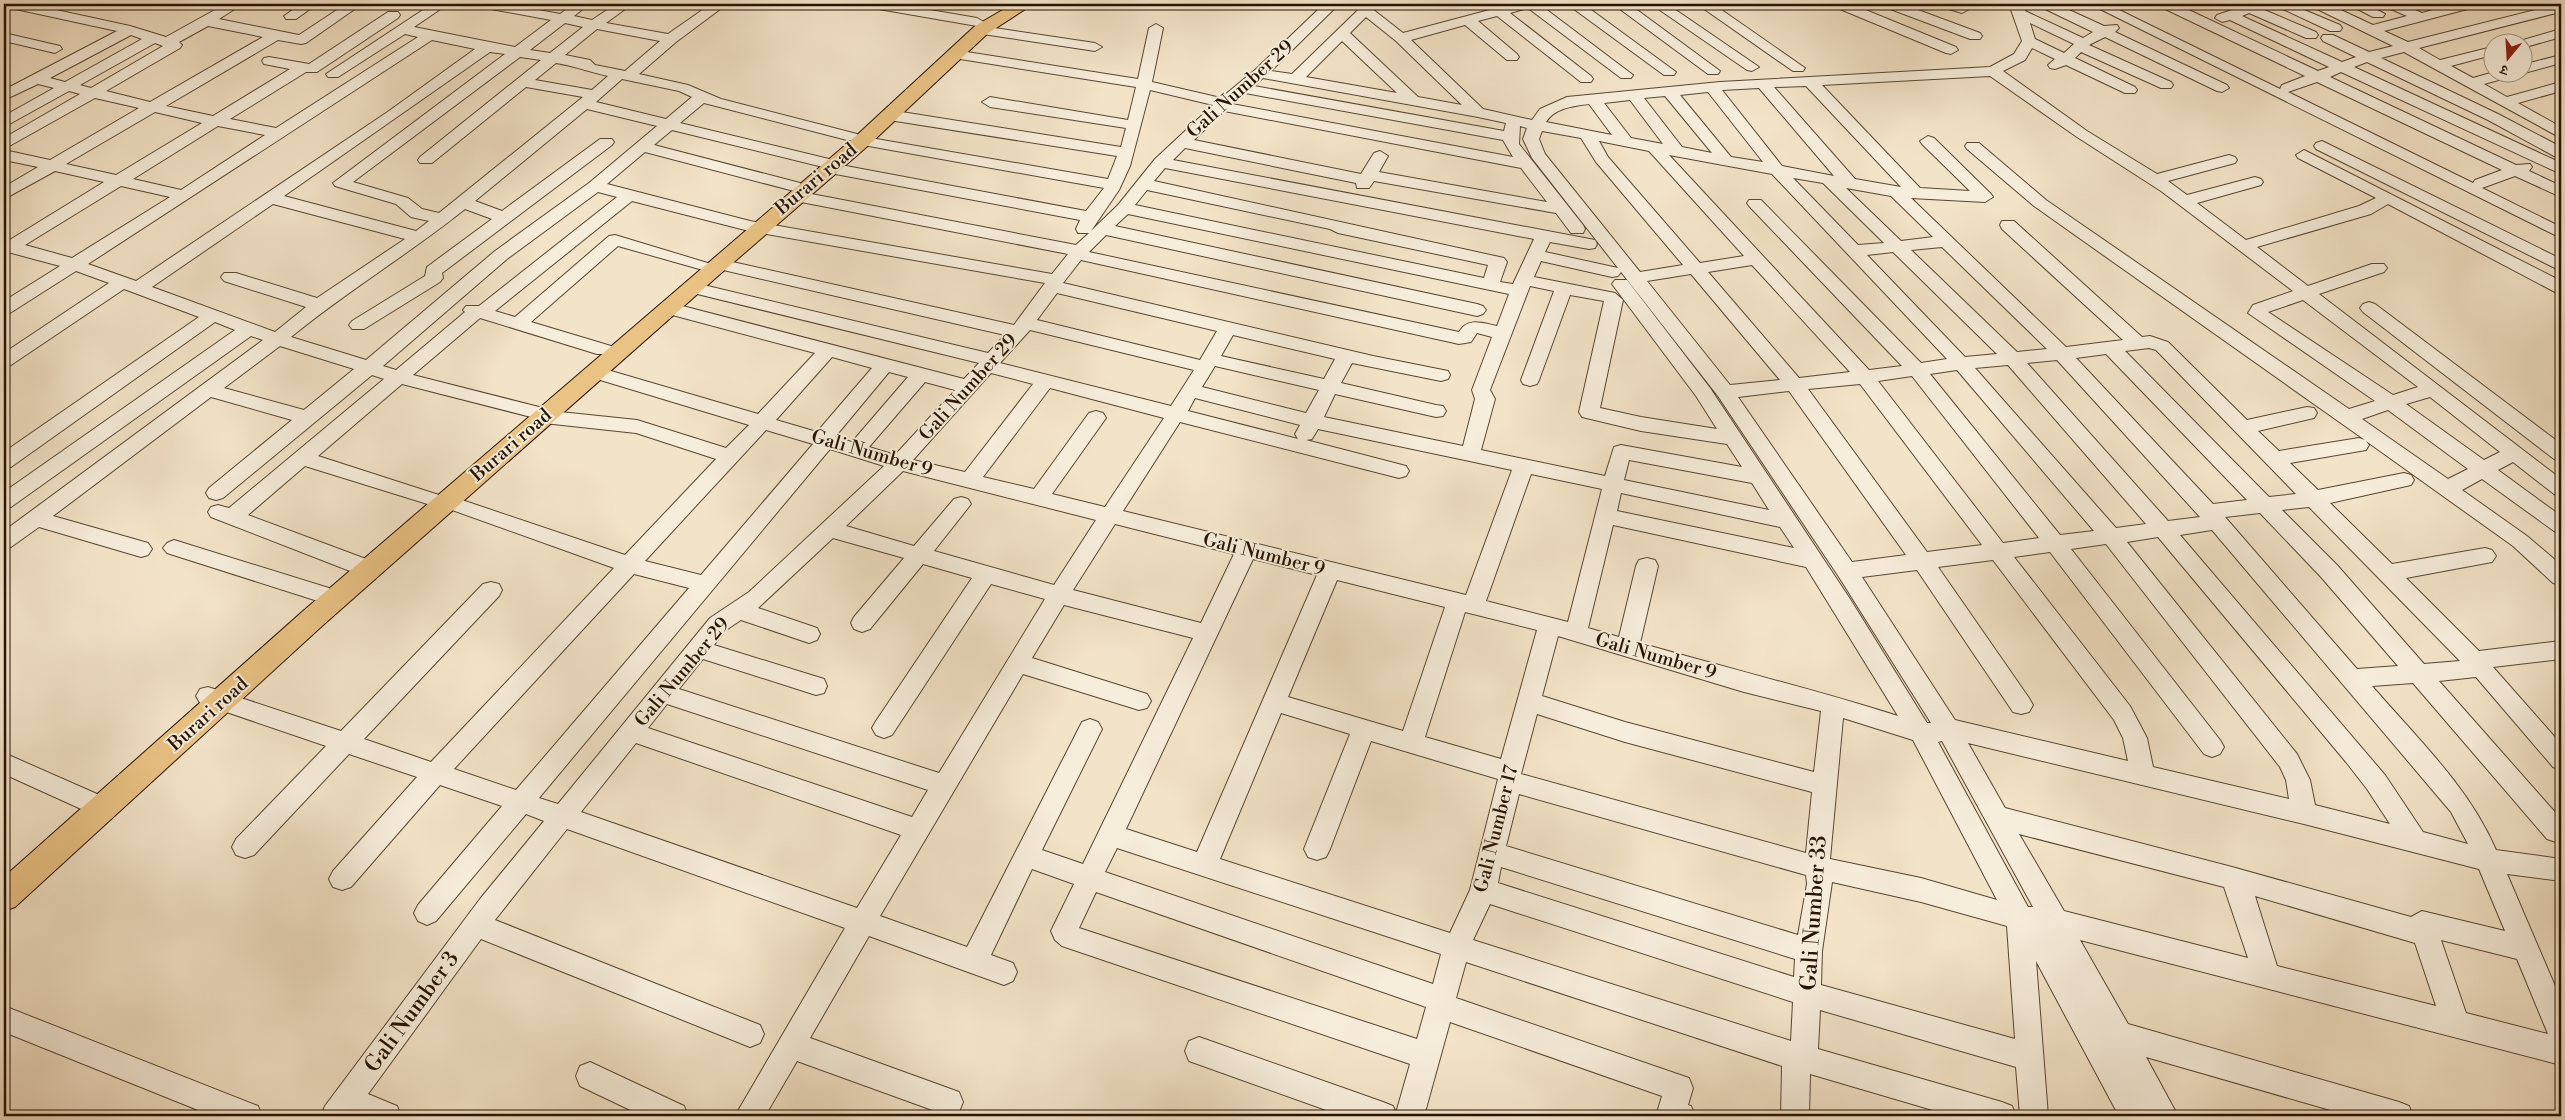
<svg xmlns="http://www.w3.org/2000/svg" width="2565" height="1120" viewBox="0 0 2565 1120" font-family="'Libre Bodoni','Noto Serif Devanagari',serif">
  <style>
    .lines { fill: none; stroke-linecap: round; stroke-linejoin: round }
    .minor-casing { stroke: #594732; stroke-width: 2 }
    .major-casing { stroke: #261300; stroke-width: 2 }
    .minor { fill: #f7eddb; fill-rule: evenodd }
    .major { fill: #eac284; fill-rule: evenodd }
    .labels { text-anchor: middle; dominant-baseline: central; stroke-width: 4; stroke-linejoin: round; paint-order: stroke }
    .street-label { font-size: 19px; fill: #261300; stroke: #f7eddb }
    .near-street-label { font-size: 22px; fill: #261300; stroke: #f7eddb }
  </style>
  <rect width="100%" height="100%" fill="#f3e3c8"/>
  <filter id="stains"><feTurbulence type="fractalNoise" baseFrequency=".004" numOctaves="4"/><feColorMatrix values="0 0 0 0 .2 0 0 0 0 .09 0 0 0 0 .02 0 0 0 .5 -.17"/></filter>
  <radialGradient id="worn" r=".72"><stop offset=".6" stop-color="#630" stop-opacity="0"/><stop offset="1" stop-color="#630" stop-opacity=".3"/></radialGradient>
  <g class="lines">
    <g class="minor-casing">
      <g id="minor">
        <path d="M4 4H29L130 26 166 37 222 6 220 4 241 5 219 19 299 35 346 4H362L306 43 301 44 278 40 166 106 213 116 290 69 264 64 262 61 264 58 269 57 309 64 388 12H398L400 15 398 18 317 72H306L230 119 276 128 418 37 405 34 338 77H328L326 74 432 4H448L414 27 515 47 551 20 486 8 479 4H506L560 14 574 4H589L574 16 592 20 616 4H632L606 23 668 34 711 4H727L676 42 639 74 688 85 721 99 857 134 859 136 1108 179 1117 156 889 120 881 115 889 110 1121 147 1126 128 990 107 982 102 990 97 1128 120 1136 87 954 58 947 54 954 50 1138 79 1149 28 1156 24 1163 28 1152 82 1221 98 1255 70 1324 4H1339L1271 71 1292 74 1358 10 1351 4H1366L1403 33 1512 4H1539L1633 75 1631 78H1621L1528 8 1510 13 1591 76 1593 79 1591 82H1581L1497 16 1478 21 1517 54 1519 57 1517 60H1507L1465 25 1411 40 1483 109 1532 120 1540 109 1567 97 1720 82 1990 67 2014 54 2022 41 2009 4H2023L2025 11 2083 38 2093 32 2041 7 2039 4H2056L2104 26 2117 25 2119 28 2115 32 2227 85 2229 88 2222 92 2217 91 2105 37 2089 45 2171 82 2173 85 2171 88H2161L2081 52 2075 58 2135 87 2137 90 2135 93H2125L2066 65 2055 69 2050 68 2048 65 2055 59 2032 48 2025 60 2003 71 2087 131 2157 174 2229 155 2235 157 2237 160 2235 163 2168 181 2187 195 2255 177 2261 179 2263 182 2261 185 2197 203 2246 240 2359 206 2376 198 2298 158 2296 155 2304 150 2561 281V293L2555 292 2388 204 2371 214 2257 247 2308 286 2372 264H2384L2387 268 2384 272 2319 294 2561 479V496L2554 494 2513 462 2498 470 2561 516V534L2554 531 2482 479 2462 490 2527 536 2561 565V585L2553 583 2513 546 2366 441 2369 445 2366 450 2290 463 2318 490 2404 473 2411 475 2414 480 2411 485 2330 503 2392 564 2485 548 2492 550 2496 556 2492 562 2406 578 2479 651 2561 641V659L2493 667 2561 744V770L2553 767 2476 677 2439 681 2561 819V840L2556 842 2547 839 2413 683 2372 686C2417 738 2469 787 2496 850L2561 859V881L2507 874 2561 1000V1065L2080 940 2128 1024 2399 1102 2409 1106 2413 1116H2351L2146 1057 2178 1116H2119L2036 961 2048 1116H2020L2016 1067 1820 1010 1818 1049 2002 1102 2012 1106 2016 1116H1953L1810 1074 1809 1116H1781L1782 1066 1466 962 1456 998 1689 1078 1693 1088 1688 1105 1691 1106 1695 1116H1658L1657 1113 1662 1096 1450 1022 1424 1116H1343L1189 1061 1185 1051 1189 1041 1199 1037 1383 1102 1393 1106 1396 1113 1410 1064 1062 946 1055 940 1051 931 1074 884 1032 869 991 955 1013 963 1017 972 1013 981 1004 985 869 936 810 1038 959 1092 963 1102 959 1112 949 1116 797 1061 765 1116H735L845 928 567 829 495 920 760 1025 764 1034 760 1043 750 1047 481 939 368 1094 397 1106 401 1116H321L325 1106 480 899 544 821 526 814 436 921 427 925 418 921 414 913 418 905 502 806 440 785 351 887 342 890 333 887 329 879 333 871 417 777 349 754 254 855 245 858 236 855 232 847 236 839 326 746 200 703 196 696 200 689 208 687 341 731 483 584 491 582 499 584 502 590 499 596 364 739 431 762 614 568 438 505 434 506 305 466 248 515 366 559 369 565 366 571 358 573 350 571 211 517 208 512 211 507 218 505 229 508 384 379 372 375 223 498 216 500 209 498 206 493 209 488 292 420 211 397 53 516 148 543 152 549 148 555 141 557 39 527 11 547 4 550V531L263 340 251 336 11 507 4 509V492L235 330 215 322 11 467 4 469V452L199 317 124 289 11 365 4 367V353L109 283 76 271 10 313 4 315V301L60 266 4 251V240L8 241 104 182 55 171 4 199V187L38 167 4 160V150L50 160 139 108 95 98 4 149V138L80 94 69 91 4 127V116L54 88 38 84 4 100V90L117 31 11 8ZM1366 17 1396 41 1462 105 1418 97 1350 33ZM565 23 583 27 550 53 530 50ZM2030 23 2074 44 2064 53 2035 39ZM208 26 263 37 150 102 106 91 180 48 182 45 179 42ZM597 29 660 41 625 71 595 65 590 60 565 55ZM131 35 142 39 65 82 50 78ZM432 40 475 49 389 111 136 281 88 264ZM1342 41 1397 93 1306 77ZM155 43 163 46 91 88 80 85ZM490 52 505 54 333 183 335 186 396 204 411 217 429 221 416 231 284 196ZM520 57 541 60 420 157 418 160 420 163H432L526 87 583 97 439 213 422 209 408 198 353 182ZM556 63C575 66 590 72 608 76L592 90 535 80ZM1990 76 2077 137 2161 191 2293 291 2253 305 2248 313 2375 401 2349 409 2046 200 1979 143H1967L1965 146 1967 149 2034 206 2365 440 2359 438 2279 451 2258 431 2314 418 2317 413 2314 408 2307 407 2247 420 2168 342 2150 336 2142 337 2014 221H2002L2000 225 2002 229 2123 340 2066 347 1911 198 1985 202 1993 197 1991 194 1934 138 1928 136 1920 141 1922 144 1970 191 1920 188 1822 85ZM1263 78 1478 117 1506 123 1504 131 1254 86ZM622 79 679 91 692 97 666 119 596 102ZM1806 86 1901 187 1855 179 1774 87ZM1759 88 1834 176 1782 166 1722 90ZM1150 90 1213 105 1155 159 1118 205 1091 231 1119 190 1130 166ZM1708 92 1763 162 1731 157 1680 95ZM1245 93 1503 140 1513 157 1232 104ZM1665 96 1712 153 1682 147 1644 98ZM1630 100 1663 144 1631 138 1604 103ZM704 103 847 140 856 141 863 145 1104 188 1086 211 830 163 829 159 680 123ZM1589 104 1612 135 1546 122C1555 108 1573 106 1589 104ZM587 109 657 126 589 183 495 251 366 360 291 337C347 291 409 254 465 209L492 219 427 267 425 276 352 321 349 325 352 329H364L440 282 443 278 442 273 612 145 614 142 612 139H600L502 211 475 201ZM1224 111 1521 168 1547 202 1379 172 1388 156 1380 151 1374 153 1361 174 1194 140ZM155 112 202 123 116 175 66 164ZM218 126 265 135 181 190 133 179ZM1520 126 1527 128 1523 139 1532 158 1718 396 1839 577 1931 723H1927L1850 599 1710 388 1627 280H1615L1612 284 1696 396 1717 429 1641 417 1600 408 1623 300 1615 293 1534 277 1541 261 1612 277 1618 276 1621 272 1618 268 1545 252 1550 242 1589 249 1595 248 1597 244 1595 240 1173 160 1185 148 1356 183 1357 188H1369L1374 181 1556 213 1571 233H1583L1585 229 1583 225 1519 144ZM672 130 823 167 824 171 830 173 1080 220 1076 229 1078 233H1089L1076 245 796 191 788 196 796 201 1068 254 1052 274 750 221 607 184 645 152 794 191 802 186 800 183 654 145ZM1542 131 1581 138 1596 162 1683 265 1640 272 1545 154 1539 139ZM1599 141 1649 151 1744 256 1700 263 1608 157ZM1669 155 1772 174 1947 359 1921 363 1761 200H1749L1747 203 1749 206 1902 366 1869 370ZM1165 168 1534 239 1513 284 1500 282 1507 262 1504 258 1154 181ZM1793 178 1823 183 1884 243 1858 245ZM121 186 170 197 72 258 25 245ZM1846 188 1891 196 1933 237 1901 241ZM1147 190 1330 229 1338 233 1488 265 1484 278 1135 205ZM598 192 617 197 479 306H466L463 310 465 312 396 370 383 366 507 259ZM632 201 749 231 1045 283 1014 325 719 259 711 264 615 235 609 236 515 317 495 311ZM273 204 405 239 317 298 236 273H224L221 277 224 281 306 307 275 332 152 287ZM1128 214 1490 290 1509 294 1497 326C1482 323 1468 317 1459 332L1089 252 1106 235 1477 316 1483 314 1486 310 1483 306 1477 304 1115 226ZM618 246 703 270 711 265 719 269 1005 335 988 353 691 282 685 283 682 287 685 291 979 363 964 379 667 302 661 304 658 308 661 312 815 353 758 414 594 366 587 368 585 372 587 376 749 425 726 448 637 420 541 410 539 407 413 375 480 318 597 354H611L613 350 611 346 531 322ZM1942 247 2047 349 2017 352 1911 250ZM1893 252 1997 354 1965 357 1867 255ZM1081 260 1459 344 1471 342 1477 333 1492 337 1472 390 1475 399 1463 446 1324 417 1335 394 1436 417 1443 416 1446 411 1443 406 1436 405 1341 383 1352 363 1441 381 1448 379 1450 375 1448 371 1373 356 1063 283ZM1752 265 1850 372 1799 378 1708 272ZM1691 274 1780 380 1730 385 1647 281ZM1530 286 1554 291 1521 380 1523 384 1530 386 1537 384 1539 380 1570 295 1604 301 1579 412 1582 417 1641 431 1727 444 1742 467 1621 445 1614 447 1605 476 1481 450 1495 399 1490 390ZM1057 293 1217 331 1200 360 1037 320ZM2303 300 2418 387 2393 395 2268 312ZM1030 330 1194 370 1171 406 1000 363ZM1233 335 1335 359 1324 379 1221 356ZM280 346 354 369 304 410 224 388ZM2149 348 2156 350 2296 494 2269 497 2125 351ZM2106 354 2247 500 2213 504 2076 358ZM832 357 872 368 817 432 776 420ZM2057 360 2200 517 2168 521 2027 363ZM2008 365 2146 524 2116 528 1975 368ZM1215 366 1319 390 1306 413 1202 387ZM1957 370 2094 531 2060 535 1930 374ZM889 372 908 377 852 442 835 437ZM991 373 1033 384 965 472 913 460ZM1912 376 2039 538 2003 543 1878 381ZM925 382 955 390 895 455 869 447ZM402 384 535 418 544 423 636 433 716 459 625 555 453 497 442 496 318 456ZM1860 384 1982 545 1927 552 1808 389ZM1050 388 1164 418 1105 507 1052 494 1106 418 1103 413 1096 411 1089 413 1034 489 983 477ZM1789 391 1906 555 1852 562 1738 397ZM2430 397 2500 452 2484 460 2406 404ZM1195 398 1300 425 1295 434 1298 439 1188 411ZM2388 410 2468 469 2448 479 2362 419ZM1180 422 1399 478 1406 476 1409 471 1406 466 1306 440 1312 439 1318 429 1512 470 1466 595 1123 511ZM766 430 813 444 701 575 645 561ZM830 449 884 466 749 592 710 618 558 804 539 798ZM1629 460 1752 483 1769 510 1624 480ZM903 471 1096 520 1054 585 934 551 971 504 968 499 961 497 954 499 914 546 846 526ZM1531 474 1602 489 1568 622 1486 601ZM1621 493 1780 527 1794 548 1617 511ZM2309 507 2460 661 2424 664 2337 565 2282 510ZM2260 513 2321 577 2398 666 2357 669 2225 517ZM1115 524 1234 554 1201 623 1073 590ZM1613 525 1806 567 1898 716C1813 689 1726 668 1640 643L1658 566 1655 560 1647 558 1639 560 1636 566 1619 637 1588 628ZM2212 530 2451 812 2468 844 2423 832 2385 775 2180 535ZM2158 537 2346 762 2367 789 2390 824 2315 805 2310 780 2297 754 2127 542ZM833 538 904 558 854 617 851 623 854 629 862 632 870 629 923 564 972 578 876 721 872 728 876 735 884 738 892 735 991 584 1045 599 939 773 679 689 703 659 816 695 824 693 827 686 824 679 714 645 726 630 741 620 809 643 817 640 820 634 817 628 758 608ZM2106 544 2280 767 2286 780 2289 799 2153 767 2147 738 2130 706 2014 557 2050 552 2204 754 2212 757 2220 754 2224 747 2220 740 2071 549ZM1253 559 1317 575 1197 852 1126 829ZM1993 560 2114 720 2123 738 2128 761 1955 720 1862 577 1917 570 2013 712 2021 714 2029 712 2033 705 2029 698 1938 567ZM634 574 689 588 516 790 454 769ZM1337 580 1445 607 1403 731 1288 697ZM1064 605 1193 638 1083 864 1042 850 1102 729 1098 722 1090 719 1082 722 967 947 880 916 1023 674 1139 710 1147 708 1151 701 1147 694 1032 658ZM1465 612 1537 630 1501 759 1425 737ZM1558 636 1744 692 1821 711 1814 772 1625 722 1542 696ZM667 704 928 790 912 817 648 728ZM1281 713 1350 734 1304 849 1308 857 1317 860 1326 857 1330 849 1371 741 1498 779 1470 890 1450 933 1220 859ZM1537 714 1625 742 1812 792 1806 853 1521 774ZM1843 718 1913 740 1997 900 1921 878 1830 859ZM1942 741 2033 907H2028L1938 742ZM636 743 901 835 857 908 581 812ZM1968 743 2304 824 2479 869 2505 931 2422 911 2411 917 2232 867 2005 808ZM1519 794 1806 875 1807 884 1798 935 1506 846ZM2019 834 2224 887 2248 958 2064 911ZM1117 848 1441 954 1433 984 1105 872ZM1501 867 1795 959 1794 977 1498 883ZM1832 882 1921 902 2007 926 2015 1039 1821 985 1822 951ZM1096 892 1426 1007 1417 1039 1079 928ZM2255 896 2415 943 2436 1006 2277 966ZM1490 904 1793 1002 1791 1041 1473 940ZM2441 940 2517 959 2548 1034 2466 1013Z"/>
        <path d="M301 4H317L296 19H286L284 16Z"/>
        <path d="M866 4H895L977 18 984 22 977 26 873 8Z"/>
        <path d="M1567 4H1583L1676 72 1674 75H1664Z"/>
        <path d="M1613 4H1629L1720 71 1718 74H1708Z"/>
        <path d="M1651 4H1667L1759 67 1752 71 1747 70Z"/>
        <path d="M1697 4H1713L1805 68 1803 71H1793Z"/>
        <path d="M1833 4H1851L1956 47 1958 50 1951 54 1946 53 1835 7Z"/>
        <path d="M1883 4H1902L1980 33 1982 36 1980 39H1970L1885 7Z"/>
        <path d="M1940 4H1971V8L1962 13 1942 7Z"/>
        <path d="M2090 4H2107L2280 89 2282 85 2305 76 2161 7 2159 4H2176L2318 71 2329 67 2230 20 2222 22 2215 18 2217 15 2250 4H2269L2262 9 2316 32 2318 35 2316 38H2306L2249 13 2242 16 2342 62 2356 57 2323 41 2321 38 2323 35H2333L2369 52 2393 46 2313 7 2311 4H2328L2373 25 2407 16 2386 7 2384 4H2402L2422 13 2455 4H2477L2475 7 2384 31 2408 42 2555 5 2560 6V12L2419 48 2440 60 2492 47V55L2451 66 2473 78 2494 72H2522V65L2561 55V63L2484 84 2507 97 2561 82V91L2518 103 2561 127V138L2404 52 2381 58 2498 114 2561 147V157L2554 156 2488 120 2367 62 2354 67 2561 163V174L2341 72 2330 77 2516 165 2530 164 2532 167 2529 171 2561 186V197L2515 176 2482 188 2561 227V238ZM2317 82 2502 170 2475 180 2473 183 2288 92Z"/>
        <path d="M2272 4H2290L2340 25 2342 28 2340 31H2330Z"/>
        <path d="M2348 4H2366L2385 14 2383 17H2373Z"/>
        <path d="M981 26 1095 43 1102 47 1095 51 976 33 974 30Z"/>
        <path d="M2561 29V37L2522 48V42H2516Z"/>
        <path d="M4 33 60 46 62 49 55 53 4 41Z"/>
        <path d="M2322 141 2561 259V271L2316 149 2314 146 2316 143Z"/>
        <path d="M2369 302 2375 304 2561 444V461L2554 459 2363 312 2360 308 2363 304Z"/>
        <path d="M174 540 332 589 335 595 332 601 324 603 167 553 163 548 167 543Z"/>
        <path d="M4 753 97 794 100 801 97 808 88 812 79 808 4 774Z"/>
        <path d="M4 1006 258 1106 262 1116H213L4 1032Z"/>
        <path d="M590 1062 684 1106 688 1116H643L580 1086 576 1076 580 1066Z"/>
      </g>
    </g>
    <g class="major-casing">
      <path id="major" d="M1013 4H1033L987 34 870 144 719 275 322 626 15 907 4 911V877L302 612 856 136 975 26Z"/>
    </g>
    <use href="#minor" class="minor"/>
    <use href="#major" class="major"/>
  </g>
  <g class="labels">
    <g class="street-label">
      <text transform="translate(1240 89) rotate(-42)">Gali Number 29</text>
      <text transform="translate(816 179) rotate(-40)">Burari road</text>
      <text transform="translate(968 387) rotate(-48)">Gali Number 29</text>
      <text transform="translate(511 445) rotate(-41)">Burari road</text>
      <text transform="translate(872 453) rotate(16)">Gali Number 9</text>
      <text transform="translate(1264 554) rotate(14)">Gali Number 9</text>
      <text transform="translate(1656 656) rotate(16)">Gali Number 9</text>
      <text transform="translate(682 672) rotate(-50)">Gali Number 29</text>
      <text transform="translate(208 714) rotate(-42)">Burari road</text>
      <text transform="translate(1496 829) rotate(-76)">Gali Number 17</text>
    </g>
    <g class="near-street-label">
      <text transform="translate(1814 913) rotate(-86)">Gali Number 33</text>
      <text transform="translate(412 1012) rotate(-54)">Gali Number 3</text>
    </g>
  </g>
  <rect width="2565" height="1120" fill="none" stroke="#f3e3c8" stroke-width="20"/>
  <rect x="5" y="5" width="2555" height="1110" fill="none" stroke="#261300" stroke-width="2.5"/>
  <rect x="10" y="10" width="2545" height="1100" fill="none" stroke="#261300"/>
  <g transform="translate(2508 58) rotate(198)"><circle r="24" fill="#f7eddb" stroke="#a39683"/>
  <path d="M0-4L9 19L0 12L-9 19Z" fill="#8f2418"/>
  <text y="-8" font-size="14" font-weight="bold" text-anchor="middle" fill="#261300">उ</text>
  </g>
  <rect width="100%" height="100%" filter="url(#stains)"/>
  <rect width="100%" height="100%" fill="url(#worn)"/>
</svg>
